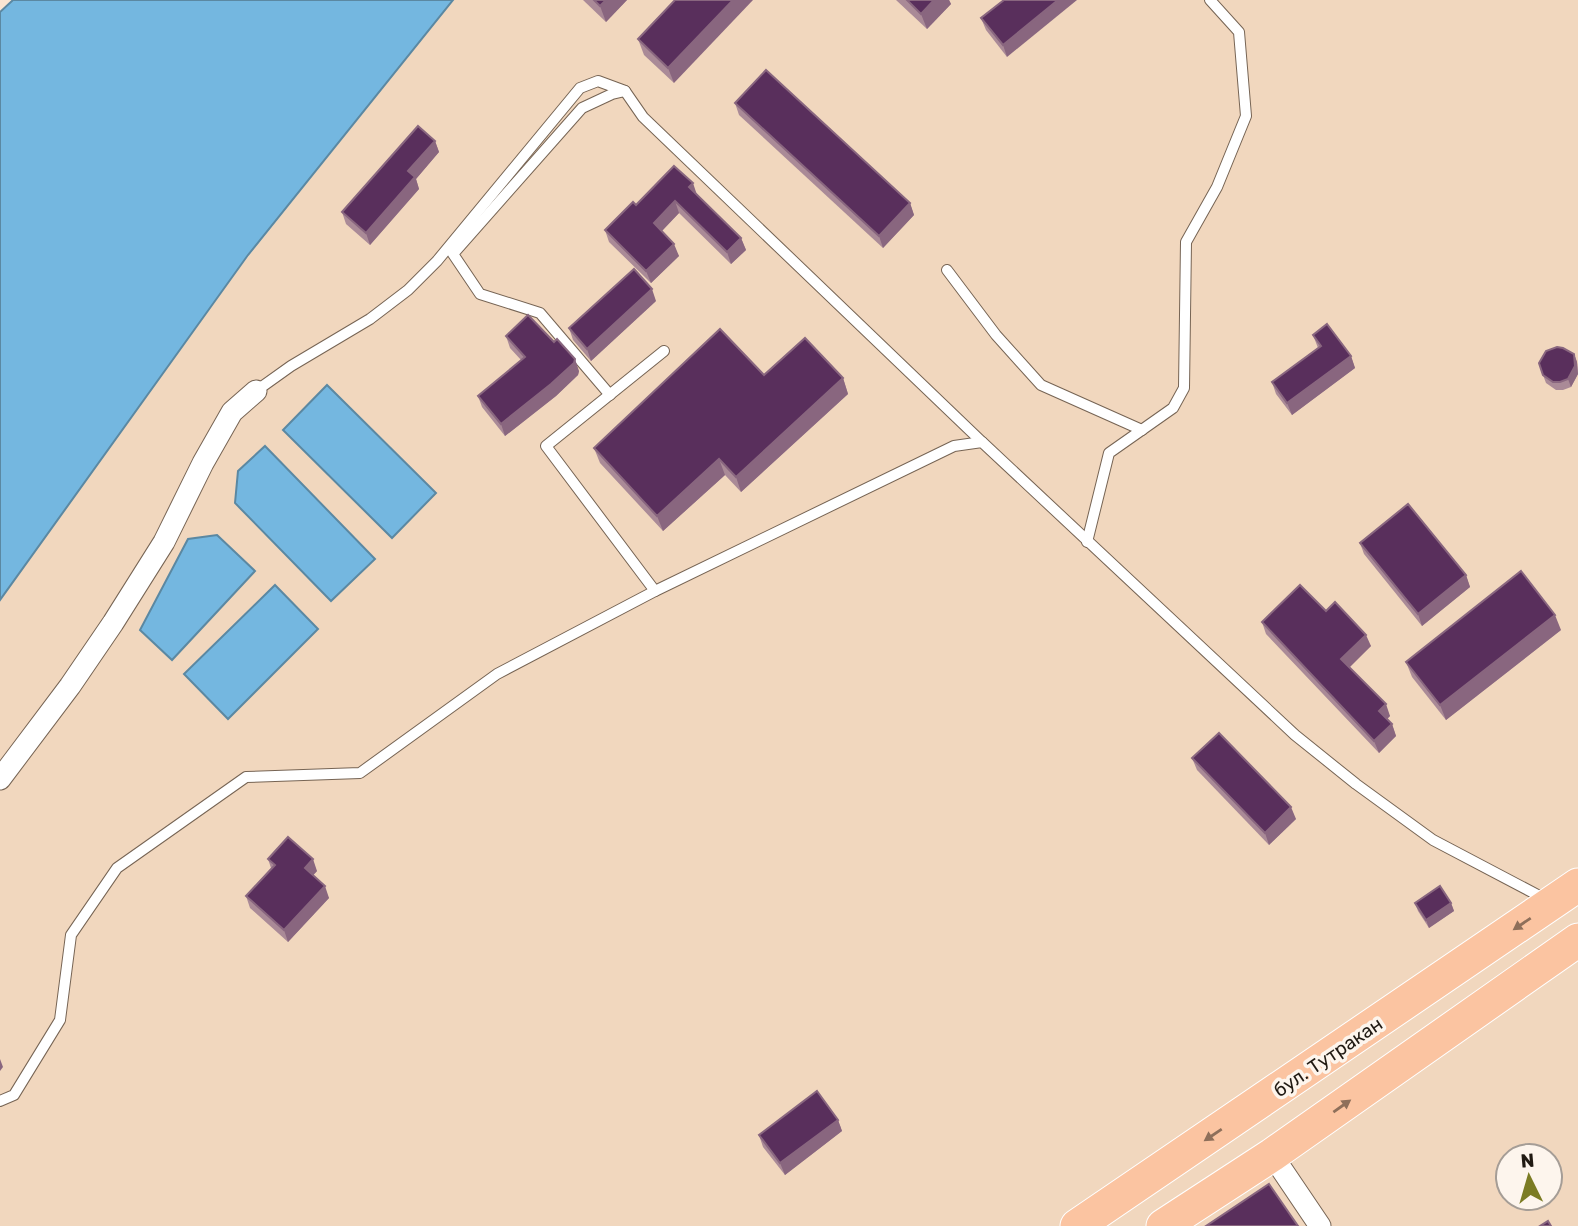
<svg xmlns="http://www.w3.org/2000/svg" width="1578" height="1226" viewBox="0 0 1578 1226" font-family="Rubik,sans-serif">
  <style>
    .built { fill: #f1d7be; fill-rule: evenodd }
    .water { fill: #74b7e0; stroke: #5b88a2; stroke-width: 2 }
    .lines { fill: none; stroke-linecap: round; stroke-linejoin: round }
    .service-casing { stroke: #766454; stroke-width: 12 }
    .minor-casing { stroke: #766454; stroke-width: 23 }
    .primary-casing { stroke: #fff; stroke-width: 35 }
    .service { stroke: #fff; stroke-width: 10 }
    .minor { stroke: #fff; stroke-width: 21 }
    .primary { stroke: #fbc4a1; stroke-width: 33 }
    .wall { fill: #aa8a97 }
    .shaded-wall { fill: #89667f }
    .building { fill: #592f5c; stroke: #89667f; stroke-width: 2 }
    .oneway { fill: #8e6f5a }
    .labels { text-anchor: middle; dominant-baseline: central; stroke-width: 7; stroke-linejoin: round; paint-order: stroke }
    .street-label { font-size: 19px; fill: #211a13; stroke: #fdf5ed }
  </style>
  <rect width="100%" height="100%" fill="#fae5d2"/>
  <path class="built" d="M453 0H1578V1226H0V601L49 530 240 267ZM1508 1156H1550V1198H1508Z"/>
  <g class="water">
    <path d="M13 0H453L248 255 0 600V12Z"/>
    <path d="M327 385 436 493 392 538 283 430Z"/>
    <path d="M265 446 375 559 331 601 235 503 238 471Z"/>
    <path d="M217 535 255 571 172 660 140 630 188 539Z"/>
    <path d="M275 585 318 629 228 719 184 674Z"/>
  </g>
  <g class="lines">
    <g class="service-casing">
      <g id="service">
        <path d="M947 270 996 335 1041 385 1142 430"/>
        <path d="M256 391 291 366 370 319 408 290 437 261 580 88 598 81 625 91 643 117 982 442"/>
        <path d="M610 395 540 313 480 294 453 254 582 108 612 94 625 91"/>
        <path d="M1087 542 1109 453 1173 408 1184 388 1186 242 1217 187 1246 116 1239 32 1210 0"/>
        <path d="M655 591 546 446 664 351"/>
        <path d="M0 1101 14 1095 60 1020 71 935 117 868 246 777 360 773 497 674 655 591 954 446 982 442 1295 735 1356 784 1433 840 1547 900"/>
      </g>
    </g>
    <g class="minor-casing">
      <g id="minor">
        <path d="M0 779 70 686 113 623 164 542 203 463 232 412 256 391"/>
        <path d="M1272 1155 1320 1226"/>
      </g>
    </g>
    <g class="primary-casing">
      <g id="primary">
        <path d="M1077 1226 1578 885"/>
        <path d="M1163 1226 1272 1155 1578 940"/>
      </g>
    </g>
    <use href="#service" class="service"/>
    <use href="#minor" class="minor"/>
    <use href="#primary" class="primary"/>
  </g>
  <g class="wall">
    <path d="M583 0H627L606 22Z"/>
    <path d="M676 0 674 83 644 55 638 39Z"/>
    <path d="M896 0H949L951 4 927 29Z"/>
    <path d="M1004 0 1007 57 986 30 981 18Z"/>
    <path d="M735 103 910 203 914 215 883 248 739 115Z"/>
    <path d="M435 141 439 152 416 179 419 189 370 245 346 224 342 212Z"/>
    <path d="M696 194 741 238 746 250 731 264 679 213 662 231 679 256 651 283 609 242 605 230 636 205Z"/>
    <path d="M656 301 591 361 573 340 569 328Z"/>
    <path d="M1313 335 1351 356 1355 368 1292 415 1276 394 1272 382 1318 348Z"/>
    <path d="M506 336 579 371 578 375 556 396 505 436 482 407 478 396 521 360 510 348Z"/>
    <path d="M1574 354 1577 362 1578 374 1571 387 1563 390H1556L1546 383 1543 375Z"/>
    <path d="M764 375 843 378 848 394 741 492 725 475 663 531 600 463 594 448Z"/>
    <path d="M1360 543 1466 575 1470 587 1422 626 1364 554Z"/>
    <path d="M1326 611 1371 646 1349 667 1390 716 1387 719 1392 724 1396 736 1379 753 1266 634 1262 622Z"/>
    <path d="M1561 630 1446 720 1412 677 1406 662Z"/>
    <path d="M1192 758 1296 819 1269 845 1197 770Z"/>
    <path d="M268 859 317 871 313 875 329 898 288 942 250 908 246 896 271 868Z"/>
    <path d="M1415 903H1451L1454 911 1429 928 1418 911Z"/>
    <path d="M838 1120 842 1131 785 1175 763 1147 759 1135Z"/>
  </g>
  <g class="shaded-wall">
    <path d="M606 0H627L606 22 600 6Z"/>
    <path d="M733 0H753L674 83 668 68Z"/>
    <path d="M934 0H949L951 4 927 29 921 14Z"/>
    <path d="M1058 0H1077L1007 57 1003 45Z"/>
    <path d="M435 141 439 152 416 179 419 189 370 245 366 233 408 171Z"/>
    <path d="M693 183 697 195 689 187Z"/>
    <path d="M675 201 679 213 658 235 654 223Z"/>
    <path d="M910 203 914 215 883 248 879 236Z"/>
    <path d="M741 238 746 250 731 264 727 252Z"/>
    <path d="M674 244 679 256 651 283 646 271Z"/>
    <path d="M652 289 656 301 591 361 587 349Z"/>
    <path d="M1574 354 1577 362 1578 374 1571 387 1568 379Z"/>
    <path d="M1351 356 1355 368 1292 415 1287 403Z"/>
    <path d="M575 359 579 371 578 375 556 396 505 436 501 424Z"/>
    <path d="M843 378 848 394 741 492 736 477Z"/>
    <path d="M719 459 725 475 663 531 657 516Z"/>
    <path d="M1466 575 1470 587 1422 626 1418 614Z"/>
    <path d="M1555 615 1561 630 1446 720 1440 705Z"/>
    <path d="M1366 635 1371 646 1346 671 1341 659Z"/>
    <path d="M1386 704 1390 716 1383 723 1379 711Z"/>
    <path d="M1392 724 1396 736 1379 753 1374 741Z"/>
    <path d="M1291 807 1296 819 1269 845 1265 833Z"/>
    <path d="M313 859 317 871 309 880 305 868Z"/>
    <path d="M325 886 329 898 288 942 284 930Z"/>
    <path d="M1451 903 1454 911 1429 928 1426 920Z"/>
    <path d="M0 1059 3 1067 0 1071Z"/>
    <path d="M838 1120 842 1131 785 1175 780 1163Z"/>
  </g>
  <g class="building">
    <path d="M594 0H606L600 6Z"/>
    <path d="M675 0H733L668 68 638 39Z"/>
    <path d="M907 0H934L921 14Z"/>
    <path d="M1004 0H1058L1003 45 981 18Z"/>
    <path d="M766 70 910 203 879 236 735 103Z"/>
    <path d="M418 126 435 141 408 171 415 177 366 233 342 212Z"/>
    <path d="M674 166 693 183 689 187 741 238 727 252 675 201 654 223 674 244 646 271 605 230 633 202 636 205Z"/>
    <path d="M634 269 652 289 587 349 569 328Z"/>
    <path d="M528 315 554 342 557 339 575 359 574 363 551 384 501 424 478 396 525 357 506 336Z"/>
    <path d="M1327 324 1351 356 1287 403 1272 382 1321 346 1313 335Z"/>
    <path d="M720 329 764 375 805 338 843 378 736 477 719 459 657 516 594 448Z"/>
    <path d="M1557 347 1563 348 1574 354 1575 366 1568 379 1560 382H1553L1543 375 1539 363 1546 351Z"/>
    <path d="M1408 504 1466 575 1418 614 1360 543Z"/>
    <path d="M1521 571 1555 615 1440 705 1406 662Z"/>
    <path d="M1300 585 1326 611 1335 602 1366 635 1341 659 1386 704 1379 711 1392 724 1374 741 1262 622Z"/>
    <path d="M1219 733 1291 807 1265 833 1192 758Z"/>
    <path d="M288 837 313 859 305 868 325 886 284 930 246 896 275 865 268 859Z"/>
    <path d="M1440 886 1451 903 1426 920 1415 903Z"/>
    <path d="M817 1091 838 1120 780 1163 759 1135Z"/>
    <path d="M1269 1184 1298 1226H1206Z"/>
    <path d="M1548 1221 1551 1226H1540Z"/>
  </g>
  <defs><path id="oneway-solid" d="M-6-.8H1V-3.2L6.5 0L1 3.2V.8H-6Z" transform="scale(1.75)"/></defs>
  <g class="oneway">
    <use href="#oneway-solid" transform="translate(1522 924) rotate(146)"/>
    <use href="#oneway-solid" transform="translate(1342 1106) rotate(-35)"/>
    <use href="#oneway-solid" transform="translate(1213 1135) rotate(146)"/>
  </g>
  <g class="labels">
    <g class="street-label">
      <text transform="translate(1328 1057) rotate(-34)">бул. Тутракан</text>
    </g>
  </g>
  <g transform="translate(1529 1177) rotate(355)"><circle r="33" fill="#fdf5ed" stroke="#a59d96" stroke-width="2"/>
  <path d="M0-5L12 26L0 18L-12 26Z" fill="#7b7b23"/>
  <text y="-10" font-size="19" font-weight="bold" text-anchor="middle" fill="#211a13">N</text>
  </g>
</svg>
